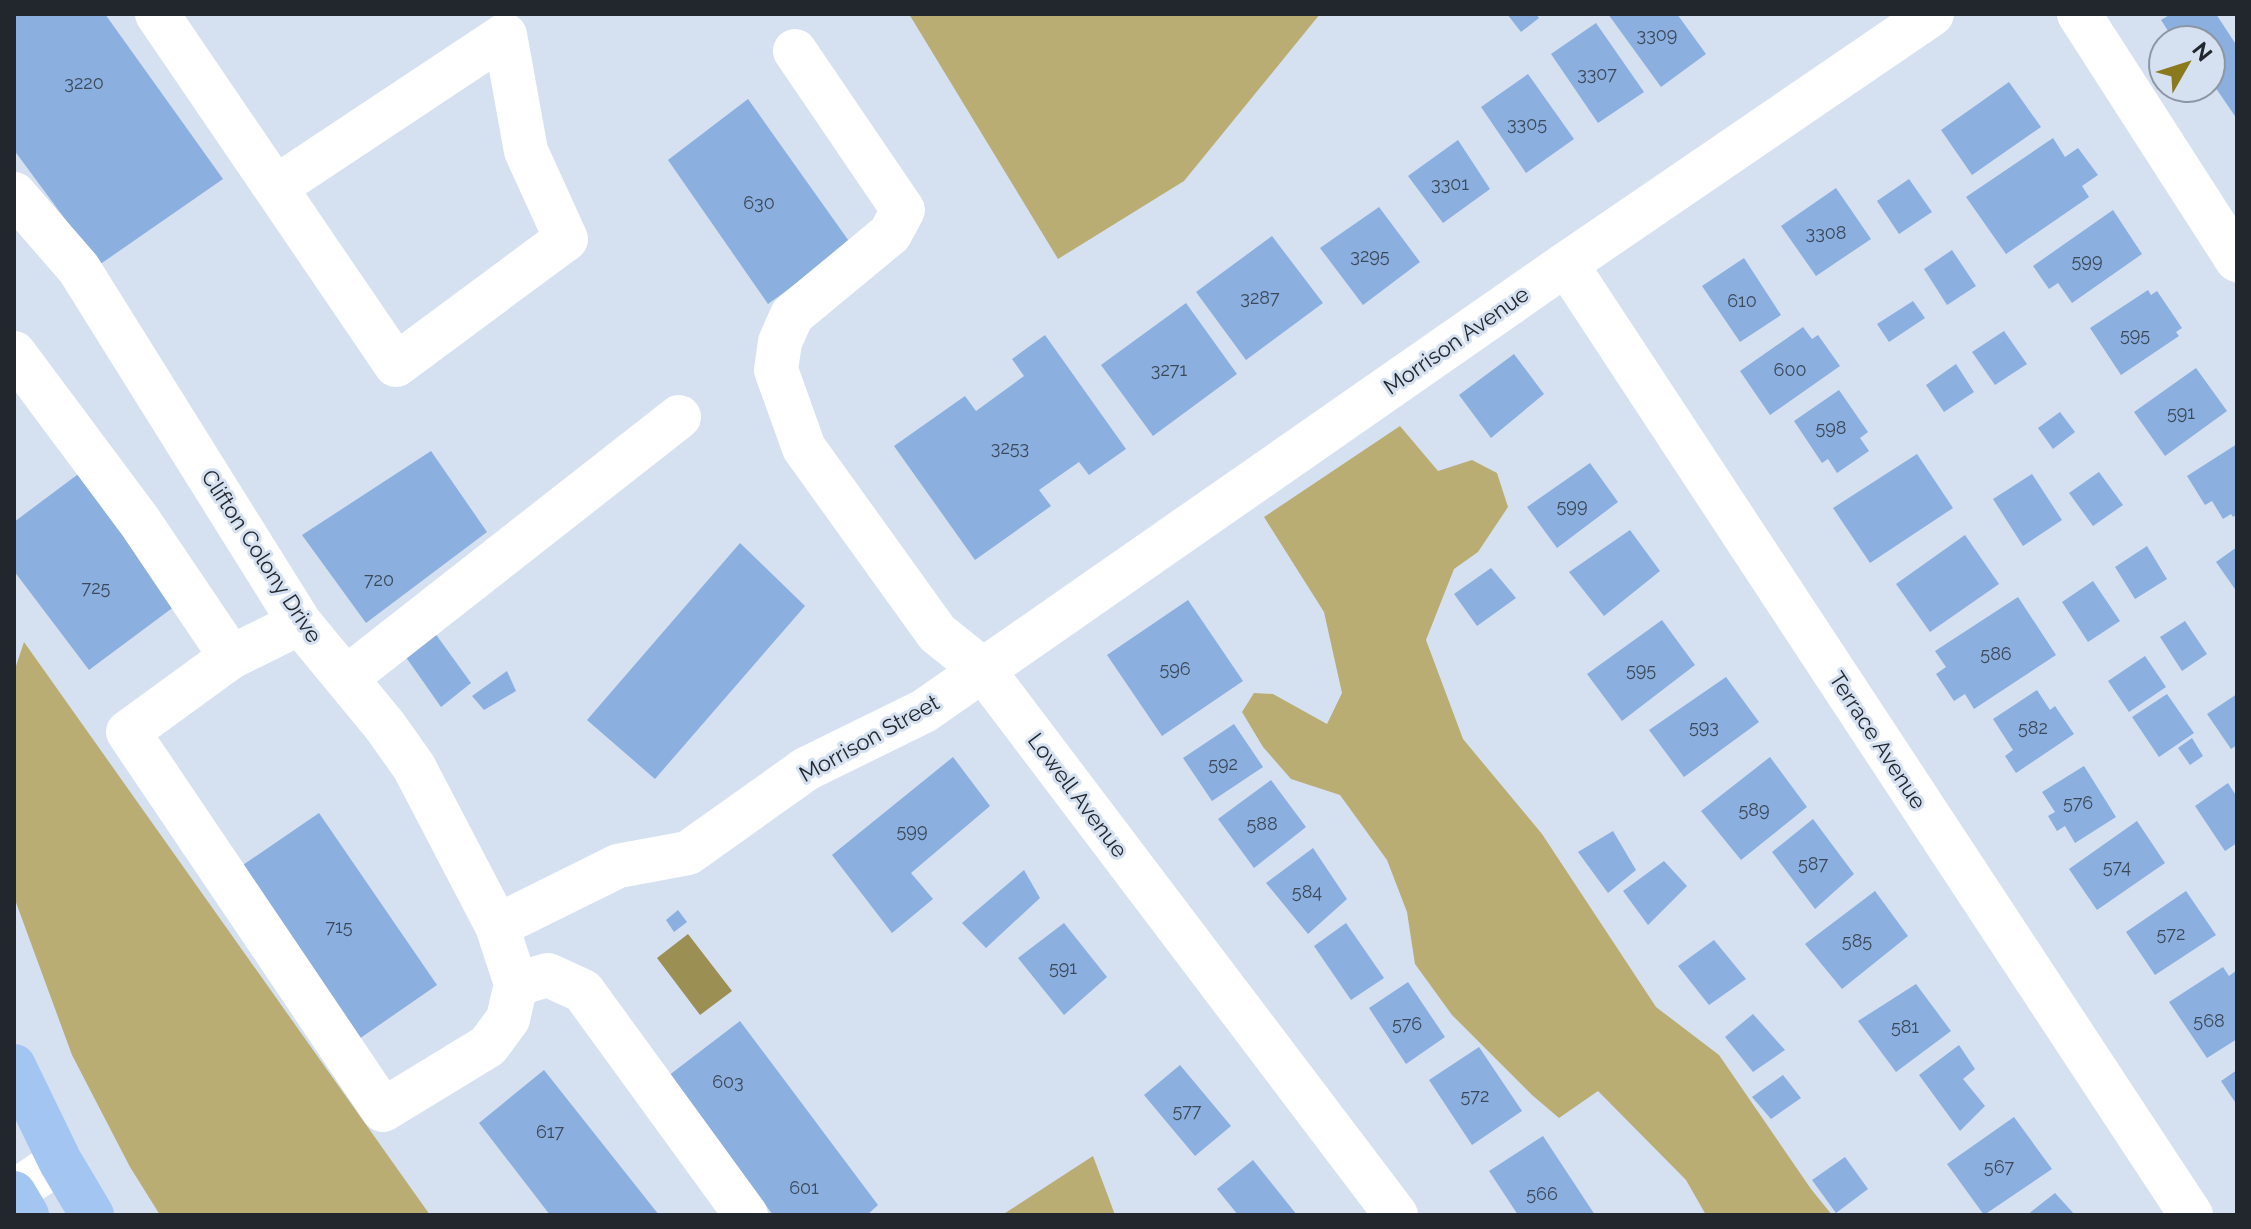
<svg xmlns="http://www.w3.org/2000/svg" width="2251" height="1229" viewBox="0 0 2251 1229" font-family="Raleway,sans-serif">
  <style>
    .green { fill: #b9ad74 }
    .water { fill: #9b8f54 }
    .building { fill: #8bafdf }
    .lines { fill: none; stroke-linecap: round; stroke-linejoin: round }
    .minor { stroke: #fff; stroke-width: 44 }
    .major { stroke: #a3c5f2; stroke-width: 44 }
    .labels { text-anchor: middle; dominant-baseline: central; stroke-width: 6; stroke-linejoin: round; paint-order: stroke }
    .number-label { font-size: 18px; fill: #3c495a }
    .street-label { font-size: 22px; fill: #22272d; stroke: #d5e1f1 }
  </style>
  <rect width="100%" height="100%" fill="#d5e1f1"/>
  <g class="green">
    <path d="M909 14H1320L1184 181 1058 259Z"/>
    <path d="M1400 426 1438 471 1472 460 1497 473 1508 507 1478 552 1454 569 1426 640 1463 739 1542 834 1656 1007 1719 1055 1811 1189 1832 1215H1706L1686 1180 1598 1091 1559 1118 1532 1095 1452 1015 1415 964 1407 912 1387 860 1340 795 1291 779 1263 747 1242 712 1254 693 1273 694 1327 724 1342 693 1324 612 1264 517Z"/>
    <path d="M24 642 430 1215H160L130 1167 72 1055 14 897V672Z"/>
    <path d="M1093 1156 1115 1215H1002Z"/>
  </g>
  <path class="water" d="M688 934 732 991 700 1015 657 958Z"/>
  <g class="building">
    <path d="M14 14H105L223 179 99 265 14 150Z"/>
    <path d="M1507 14H1536L1539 18 1521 32Z"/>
    <path d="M1608 14H1677L1706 54 1661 87Z"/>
    <path d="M2171 14H2216L2237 46V119L2211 81V40H2174L2161 20Z"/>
    <path d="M1596 23 1644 92 1598 123 1551 54Z"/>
    <path d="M1528 74 1574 139 1526 173 1481 107Z"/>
    <path d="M2009 82 2041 127 1972 175 1941 130Z"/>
    <path d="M748 99 851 244 768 304 668 160Z"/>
    <path d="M2053 138 2065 157 2078 148 2098 175 2082 186 2089 197 2006 254 1966 197Z"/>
    <path d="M1458 140 1490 189 1443 223 1408 176Z"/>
    <path d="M1909 179 1932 212 1899 234 1877 201Z"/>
    <path d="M1836 188 1871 239 1816 276 1781 226Z"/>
    <path d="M1379 207 1420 262 1363 305 1320 248Z"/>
    <path d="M2113 210 2142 254 2072 303 2058 283 2049 289 2033 266Z"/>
    <path d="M1272 236 1323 303 1246 360 1196 292Z"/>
    <path d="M1952 250 1976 286 1947 305 1924 269Z"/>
    <path d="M1744 258 1781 315 1740 342 1702 286Z"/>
    <path d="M2148 290 2151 295 2157 291 2182 328 2176 332 2179 336 2121 375 2090 328Z"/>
    <path d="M1913 301 1925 318 1889 342 1877 324Z"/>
    <path d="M1186 303 1237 374 1153 436 1101 365Z"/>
    <path d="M1803 327 1812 339 1818 335 1840 366 1770 415 1740 371Z"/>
    <path d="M2004 331 2027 364 1995 385 1972 352Z"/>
    <path d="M1045 335 1126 449 1089 475 1079 462 1039 490 1051 506 975 560 894 446 965 396 976 411 1024 376 1012 359Z"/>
    <path d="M1514 354 1544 394 1491 438 1459 395Z"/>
    <path d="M1956 364 1974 392 1944 412 1926 385Z"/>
    <path d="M2196 368 2227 411 2165 456 2134 412Z"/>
    <path d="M1839 390 1868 432 1860 438 1869 451 1837 473 1828 459 1822 463 1794 421Z"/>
    <path d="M2060 412 2075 432 2053 449 2038 428Z"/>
    <path d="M2237 444V514L2233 517 2231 514 2223 519 2212 501 2205 505 2187 476Z"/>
    <path d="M431 451 487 532 366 623 302 535Z"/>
    <path d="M1917 454 1953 508 1870 563 1833 508Z"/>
    <path d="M1590 463 1618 502 1557 548 1527 507Z"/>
    <path d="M81 472 179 603 89 670 14 571V522Z"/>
    <path d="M2099 472 2123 505 2093 526 2069 493Z"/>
    <path d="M2032 474 2062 520 2023 546 1993 499Z"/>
    <path d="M1630 530 1660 571 1604 616 1569 572Z"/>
    <path d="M1965 535 1999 584 1930 632 1896 584Z"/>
    <path d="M740 543 805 606 655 779 587 720Z"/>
    <path d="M2147 546 2167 579 2135 599 2115 567Z"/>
    <path d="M2237 547V592L2216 562Z"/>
    <path d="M1491 568 1516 598 1477 626 1454 594Z"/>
    <path d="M2093 581 2120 621 2088 642 2062 602Z"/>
    <path d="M2018 597 2056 655 1974 709 1965 694 1954 701 1936 674 1946 667 1935 651Z"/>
    <path d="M1188 600 1243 681 1162 736 1107 655Z"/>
    <path d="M1662 620 1695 665 1622 721 1587 674Z"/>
    <path d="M2185 621 2207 654 2182 671 2160 637Z"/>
    <path d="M432 629 471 683 441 707 403 653Z"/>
    <path d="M2145 656 2166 687 2129 712 2108 681Z"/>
    <path d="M507 671 516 691 484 710 472 696Z"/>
    <path d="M1726 677 1759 722 1684 777 1649 730Z"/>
    <path d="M2037 690 2050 710 2055 706 2074 734 2016 773 2005 756 2013 750 1993 719Z"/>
    <path d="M2167 694 2194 733 2159 757 2132 717Z"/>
    <path d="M2237 694V745L2231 749 2207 714Z"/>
    <path d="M1234 724 1263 767 1212 801 1183 758Z"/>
    <path d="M2192 738 2203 756 2190 765 2178 748Z"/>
    <path d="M953 757 990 806 911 873 933 899 892 933 832 855Z"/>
    <path d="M1770 757 1807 807 1741 860 1701 811Z"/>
    <path d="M2084 766 2116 817 2075 843 2065 826 2057 831 2048 816 2055 812 2042 792Z"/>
    <path d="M1271 780 1306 827 1254 868 1218 819Z"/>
    <path d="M2228 783 2237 797V843L2225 851 2195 806Z"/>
    <path d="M319 813 437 985 359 1039 240 867Z"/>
    <path d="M1813 819 1854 874 1815 909 1772 852Z"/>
    <path d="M2137 821 2165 863 2097 910 2069 869Z"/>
    <path d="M1613 831 1636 870 1608 893 1578 852Z"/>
    <path d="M1313 848 1347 899 1308 934 1266 883Z"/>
    <path d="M1664 861 1687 886 1648 925 1623 891Z"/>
    <path d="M1024 870 1040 898 986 948 962 923Z"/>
    <path d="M1875 891 1908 936 1842 989 1805 944Z"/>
    <path d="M2186 891 2216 935 2155 975 2126 932Z"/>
    <path d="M678 910 687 922 674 932 666 920Z"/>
    <path d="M1064 923 1107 977 1064 1015 1018 958Z"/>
    <path d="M1346 923 1384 978 1351 1000 1314 946Z"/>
    <path d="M1714 940 1746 979 1709 1005 1678 966Z"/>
    <path d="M2223 967 2229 976 2237 970V1039L2207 1058 2169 1002Z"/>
    <path d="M1408 982 1445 1037 1406 1064 1369 1008Z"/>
    <path d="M1916 984 1951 1031 1896 1072 1858 1021Z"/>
    <path d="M1753 1014 1785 1050 1753 1072 1725 1037Z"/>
    <path d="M740 1021 878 1205 867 1215H773L668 1076Z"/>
    <path d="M1959 1045 1975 1069 1963 1079 1985 1106 1960 1131 1919 1075Z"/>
    <path d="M1479 1047 1522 1111 1472 1145 1429 1080Z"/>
    <path d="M1180 1065 1231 1126 1195 1156 1144 1095Z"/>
    <path d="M544 1070 659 1215H550L479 1123Z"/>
    <path d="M2237 1070V1105L2221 1081Z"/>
    <path d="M1783 1075 1801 1098 1771 1119 1752 1097Z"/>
    <path d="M2014 1117 2052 1169 1984 1215 1947 1164Z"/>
    <path d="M1543 1136 1595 1215H1518L1489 1171Z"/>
    <path d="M1845 1157 1868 1189 1836 1213 1812 1180Z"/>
    <path d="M1253 1160 1297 1215H1238L1217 1189Z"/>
    <path d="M2055 1193 2075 1215H2027Z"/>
  </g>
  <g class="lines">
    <g class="minor">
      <path d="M157 14 396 365 566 239 526 151 505 35 276 187"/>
      <path d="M2079 14 2237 260"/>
      <path d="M795 51 903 210 890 234 792 315 780 342 776 370 804 448 937 633 983 670 1396 1215"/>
      <path d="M14 194 79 269 300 623 385 726 414 767 497 926 516 984 508 1019 488 1046 383 1110 128 732 231 657 300 623"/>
      <path d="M1566 264 2191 1215"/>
      <path d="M14 353 140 522 231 657"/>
      <path d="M346 678 679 417"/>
      <path d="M497 926 618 866 688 853 806 769 924 711 1566 264 1932 14"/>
      <path d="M516 984 548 975 583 991 746 1215"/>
      <path d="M14 1192 60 1161"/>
    </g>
    <g class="major">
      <path d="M14 1066 60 1161 92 1215"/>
      <path d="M14 1193 27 1215"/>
    </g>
  </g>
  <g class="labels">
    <g class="number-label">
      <text x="1657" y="34">3309</text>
      <text x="1597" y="73">3307</text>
      <text x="84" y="82">3220</text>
      <text x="1527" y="123">3305</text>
      <text x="1450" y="183">3301</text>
      <text x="759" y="202">630</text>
      <text x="1826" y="232">3308</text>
      <text x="1370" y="255">3295</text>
      <text x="2087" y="260">599</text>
      <text x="1260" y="297">3287</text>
      <text x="1742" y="300">610</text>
      <text x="2135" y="334">595</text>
      <text x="1169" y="369">3271</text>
      <text x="1790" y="369">600</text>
      <text x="2181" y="412">591</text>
      <text x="1831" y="427">598</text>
      <text x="1010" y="447">3253</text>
      <text x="1572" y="505">599</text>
      <text x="379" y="579">720</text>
      <text x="96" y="587">725</text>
      <text x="1996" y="653">586</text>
      <text x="1175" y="668">596</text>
      <text x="1641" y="669">595</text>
      <text x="1704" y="726">593</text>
      <text x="2033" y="727">582</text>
      <text x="1223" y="763">592</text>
      <text x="2078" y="802">576</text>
      <text x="1754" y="809">589</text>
      <text x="1262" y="823">588</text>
      <text x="912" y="830">599</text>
      <text x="1813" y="863">587</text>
      <text x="2117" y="866">574</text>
      <text x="1307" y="891">584</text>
      <text x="339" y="926">715</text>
      <text x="2171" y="933">572</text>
      <text x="1857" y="940">585</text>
      <text x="1063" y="967">591</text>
      <text x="2209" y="1020">568</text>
      <text x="1407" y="1023">576</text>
      <text x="1905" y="1026">581</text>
      <text x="728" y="1081">603</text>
      <text x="1475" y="1095">572</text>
      <text x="1187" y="1110">577</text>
      <text x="550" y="1131">617</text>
      <text x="1999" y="1166">567</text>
      <text x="804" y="1187">601</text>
      <text x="1542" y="1193">566</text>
    </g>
    <g class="street-label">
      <text transform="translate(1456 340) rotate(-35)">Morrison Avenue</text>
      <text transform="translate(262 556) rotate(57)">Clifton Colony Drive</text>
      <text transform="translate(869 738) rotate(-29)">Morrison Street</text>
      <text transform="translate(1878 740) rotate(57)">Terrace Avenue</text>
      <text transform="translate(1078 795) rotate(53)">Lowell Avenue</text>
    </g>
  </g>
  <rect width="2251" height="1229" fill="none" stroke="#22272d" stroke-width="32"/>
  <g transform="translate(2187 64) rotate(51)"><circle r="38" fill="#d5e1f1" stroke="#8d97a3" stroke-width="2"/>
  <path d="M0-6L14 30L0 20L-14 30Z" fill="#8a791d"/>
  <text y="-12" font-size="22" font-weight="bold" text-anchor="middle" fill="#22272d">N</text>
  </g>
</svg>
